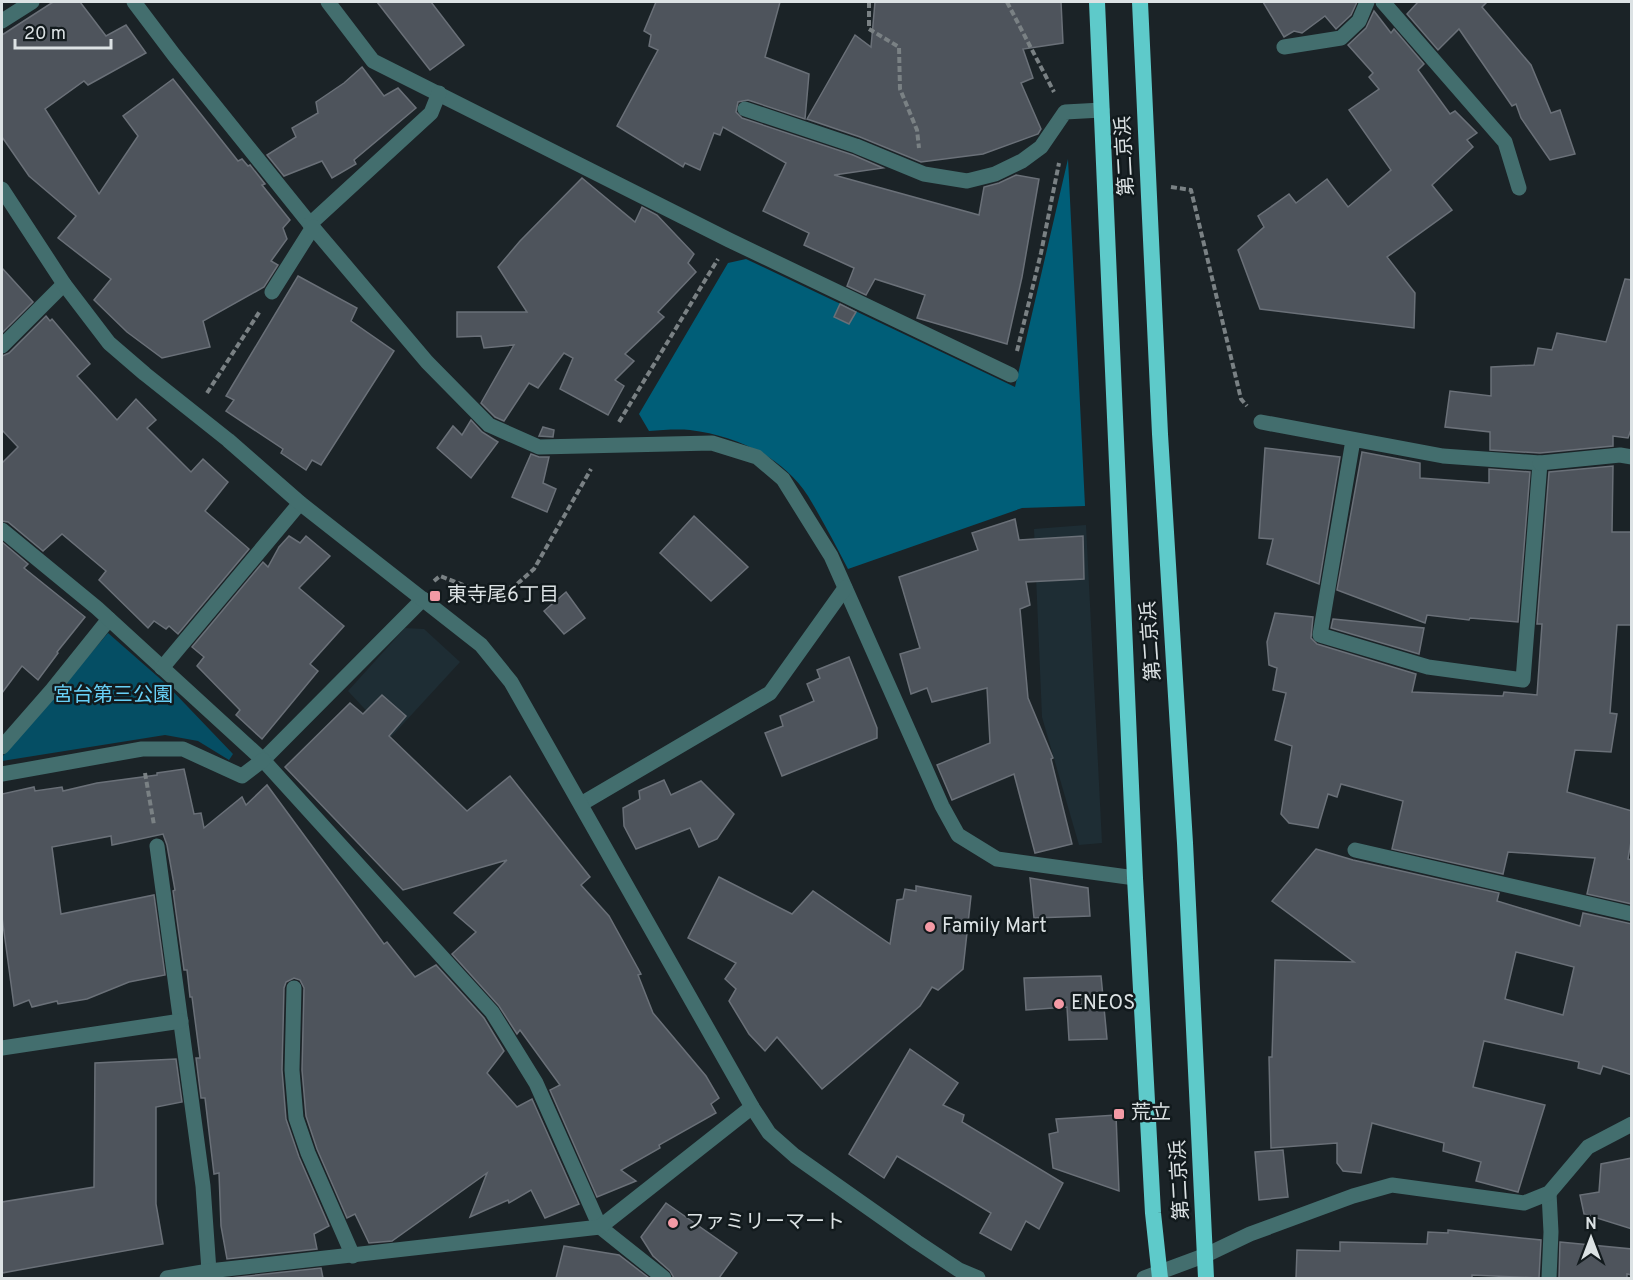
<svg xmlns="http://www.w3.org/2000/svg" width="1633" height="1280" viewBox="0 0 1633 1280" font-family="Overpass,'Noto Sans JP',sans-serif">
  <style>
    .built { fill: #1e2d34 }
    .green { fill: #054e64 }
    .forest { fill: #005e78 }
    .building { fill: #4e545c; stroke: #6a7078; stroke-width: 1.5; fill-rule: evenodd }
    .lines { fill: none; stroke-linecap: round; stroke-linejoin: round }
    .path { stroke: #7a8184; stroke-width: 4; stroke-dasharray: 6 3; stroke-linecap: butt }
    .service { stroke: #436e6e; stroke-width: 15 }
    .minor { stroke: #436e6e; stroke-width: 15 }
    .tertiary { stroke: #436e6e; stroke-width: 15 }
    .trunk { stroke: #5ecaca; stroke-width: 16 }
    .poi-dot { fill: #f49aa5; stroke: #121a1d; stroke-width: 2 }
    .labels { text-anchor: middle; dominant-baseline: central; stroke-width: 5; stroke-linejoin: round; paint-order: stroke }
    .street-label { font-size: 20px; fill: #dce2e4; stroke: #121a1d }
    .poi-label { font-size: 20px; fill: #dce2e4; stroke: #121a1d; text-anchor: start }
    .park-label { font-size: 20px; fill: #68d0f6; stroke: #121a1d }
  </style>
  <rect width="100%" height="100%" fill="#1b2327"/>
  <g class="built">
    <path d="M1086 525 1102 843 1079 845 1042 717 1034 529Z"/>
    <path d="M405 628 424 629 460 662 391 737 348 691Z"/>
  </g>
  <path class="green" d="M108 633 165 683 233 754 229 760 198 741 165 735 2 761V757Z"/>
  <path class="forest" d="M1068 159 1085 506 1022 508 848 569C835 544 822 519 808 496 782 456 736 436 690 430 677 429 662 430 649 431L639 414 728 263 746 259 1015 387Z"/>
  <g class="building">
    <path d="M53 2H80L106 36 126 25 146 53 88 85 84 81 45 109 99 194 138 136 123 116 173 79 238 161 242 159 248 166 250 165 265 184 262 185 290 220 283 228 287 239 271 261 278 265 264 287 203 321 210 347 162 358 127 332 94 300 111 279 58 238 76 216 29 176 2 137V35Z"/>
    <path d="M377 2H431L464 45 430 70Z"/>
    <path d="M656 2H780L765 57 809 74 805 119 748 100 738 102 736 112 742 118 853 155 883 168 834 175 979 215 984 187 999 183 1016 175 1039 179 1022 277 1007 344 917 318 925 295 875 279 866 295 847 286 854 268 804 245 809 233 763 211 786 163 723 127 720 135 714 133 700 170 685 163 683 167 617 126 658 50 649 46 651 35 644 31Z"/>
    <path d="M875 2H1061L1063 43 1023 49 1033 78 1021 83 1041 129 1038 134 983 154 921 162 860 137 807 119 855 35 871 47Z"/>
    <path d="M1263 2H1357L1351 15 1336 29 1325 16 1302 33 1294 31 1284 37Z"/>
    <path d="M1418 2H1487L1482 7 1531 65 1551 113 1560 110 1575 154 1550 160 1521 118 1516 104 1512 106 1459 29 1438 50 1407 14Z"/>
    <path d="M1374 11 1391 33 1394 29 1424 64 1418 70 1450 114 1455 111 1477 133 1467 140 1473 147 1432 185 1452 210 1387 257 1415 293 1414 328 1260 309 1238 250 1264 227 1258 216 1289 194 1296 203 1327 179 1348 207 1391 170 1349 110 1379 89 1369 77 1373 73 1348 45 1366 28Z"/>
    <path d="M362 67 384 96 398 88 416 108 354 160 356 164 332 178 322 161 284 176 267 155 296 137 292 128 318 113 316 102 344 83Z"/>
    <path d="M582 178 635 222 642 207 657 215 694 254 688 263 696 272 658 312 664 317 625 354 634 361 615 380 624 386 608 415 560 389 573 358 564 353 538 388 529 383 504 421 495 417 481 403 514 345 484 348 481 336 457 337V312H527L498 267 520 241Z"/>
    <path d="M2 268 33 302 2 333Z"/>
    <path d="M298 276 357 308 351 321 394 351 321 465 312 460 306 470 281 453 283 449 226 411 234 400 226 396Z"/>
    <path d="M1625 279 1632 280V427L1628 438 1613 436V446L1540 453 1490 450V432L1445 427 1450 391 1491 396V367L1534 365 1538 348 1552 350 1557 333 1606 342Z"/>
    <path d="M840 304 856 312 849 324 834 317Z"/>
    <path d="M46 316 50 321 52 319 90 364 77 376 117 420 136 399 156 420 147 428 191 472 203 459 228 482 205 511 249 549 178 634 169 626 166 629 154 621 148 628 99 580 106 571 62 534 43 551 8 522 2 521V463L18 447 2 430V356L9 353Z"/>
    <path d="M471 420 482 432 498 442 471 478 437 448 453 426 462 435Z"/>
    <path d="M543 427 554 430 553 437 539 436Z"/>
    <path d="M1265 448 1340 457 1319 584 1267 564 1273 539 1259 538Z"/>
    <path d="M1362 452 1420 463V478L1489 483V469L1530 472 1518 622 1470 618 1469 620 1427 615 1425 623 1337 590Z"/>
    <path d="M531 454 539 457H549L543 483 556 489 547 512 512 497Z"/>
    <path d="M1613 466 1612 532H1632V625H1617L1610 713 1617 714 1611 752 1575 750 1567 792 1632 811V836L1628 859 1632 860V904L1587 894 1595 858 1508 852 1503 874 1392 849 1403 801 1341 784 1337 797 1328 794 1318 828 1289 823 1281 814 1292 746 1275 740 1286 693 1273 690 1277 668 1269 665 1267 642 1275 613 1313 617 1311 638 1317 644 1416 674 1412 692 1503 696 1504 692 1537 695 1542 624H1537L1549 472Z"/>
    <path d="M694 516 748 567 711 601 660 553Z"/>
    <path d="M1015 519 1019 540 1083 536 1084 579 1026 582 1030 605 1020 609 1028 698 1053 758 1051 759 1072 844 1035 853 1014 774 952 800 937 765 990 743 987 688 932 702 927 688 911 694 900 654 920 648 899 577 978 550 972 533Z"/>
    <path d="M289 536 300 543 306 536 330 556 299 588 344 626 310 664 318 671 262 739 236 715 240 710 197 666 204 657 192 647 263 562 268 567 279 547Z"/>
    <path d="M2 542 28 564 24 568 85 617 57 652 58 653 38 680 22 666 2 693Z"/>
    <path d="M566 592 585 618 564 634 544 611Z"/>
    <path d="M1333 619 1424 628 1419 654 1331 628Z"/>
    <path d="M849 657 877 728V738L782 776 765 733 783 726 780 716 814 701 807 684 820 678 817 670Z"/>
    <path d="M382 695 406 716 389 736 467 811 510 776 590 877 581 885 609 916 641 974 638 975 653 1013 706 1076 719 1098 711 1104 716 1113 659 1145 660 1148 621 1170 636 1181 597 1197 550 1090 560 1085 520 1030 517 1034 499 1006 452 954 476 932 454 913 507 860 403 890 285 767 350 703 363 714Z"/>
    <path d="M184 769 194 814 201 813 204 828 242 797 246 805 267 785 384 944 387 942 415 977 436 965 484 1018 504 1051 487 1073 517 1107 532 1099 579 1204 545 1218 531 1190 509 1203 508 1200 470 1217 487 1173 392 1241 369 1243 355 1214 347 1218 317 1149 306 1116 302 1070 304 988 300 980 294 978 286 982 284 988 282 1070 286 1119 299 1157 329 1226 314 1234 317 1249 227 1259 221 1226 219 1173 214 1174 205 1098H201L196 1058H200L192 997H190L187 970H184L173 891 175 890 167 845 163 834 112 845 111 836 52 847 61 914 154 895 165 975 129 982 87 999 58 1004 57 1001 32 1007 29 1000 14 1006 2 917V794L34 787 35 791 62 787 63 791 97 783 157 775V773Z"/>
    <path d="M664 780 671 795 701 781 734 814 717 839 699 847 690 828 636 849 624 826 623 808 640 799 639 791Z"/>
    <path d="M1316 849 1353 860 1499 893 1497 901 1580 926 1583 913 1632 924V1075L1603 1066 1600 1074 1578 1068 1579 1062 1484 1041 1473 1087 1545 1105 1518 1192 1476 1181 1481 1162 1443 1151 1444 1143 1372 1123 1361 1173 1343 1171 1337 1163V1143L1271 1148 1269 1057H1272L1275 960 1354 962 1272 901ZM1516 952 1574 967 1563 1015 1505 999Z"/>
    <path d="M719 877 792 914 813 891 890 944 897 900 903 899 905 889 916 891V886L971 896 963 969 938 990 932 987 920 1006 822 1089 777 1037 765 1051 749 1034 729 1001 736 989 725 979 736 963 688 938Z"/>
    <path d="M1030 878 1088 888 1090 916 1034 918Z"/>
    <path d="M1101 976 1107 1039 1069 1040 1067 1007 1026 1010 1024 978Z"/>
    <path d="M910 1049 958 1083 943 1105 964 1115 962 1122 1063 1183 1039 1229 1026 1221 1011 1250 980 1233 991 1213 897 1156 884 1178 849 1154Z"/>
    <path d="M176 1059 182 1102 156 1107V1204L163 1244 2 1273V1202L94 1187 95 1063Z"/>
    <path d="M1116 1115 1119 1191 1053 1168 1049 1134 1058 1132 1056 1119Z"/>
    <path d="M1283 1150 1288 1197 1259 1200 1255 1152Z"/>
    <path d="M1632 1158V1229L1584 1214 1580 1195 1599 1192 1601 1164Z"/>
    <path d="M666 1203 737 1253 719 1278H674L670 1271 653 1256 641 1237Z"/>
    <path d="M1448 1230 1541 1240 1539 1278 1472 1275V1278H1296L1297 1250 1340 1251V1242L1427 1244 1428 1232 1448 1233Z"/>
    <path d="M1560 1242 1632 1249V1275L1627 1274V1278H1559Z"/>
    <path d="M564 1246 619 1255 649 1278H556Z"/>
    <path d="M321 1268 323 1278H230Z"/>
  </g>
  <g class="lines">
    <g class="path">
      <path d="M869 2V29L899 47 900 89 917 130 919 148"/>
      <path d="M1007 2 1054 92"/>
      <path d="M1171 187 1191 190 1241 399 1247 406"/>
      <path d="M1017 351 1041 253 1059 163"/>
      <path d="M207 393 260 311"/>
      <path d="M619 422 718 259"/>
      <path d="M434 581 440 576 471 588 495 593 515 586 534 569 591 469"/>
      <path d="M145 773 154 825"/>
    </g>
    <g class="service">
      <path d="M1284 47 1341 38 1359 21 1367 2"/>
      <path d="M745 109 856 146 924 174 967 181 995 174 1022 161 1041 147 1065 112 1102 110"/>
      <path d="M1261 422 1443 456 1540 463 1523 680 1428 667 1320 635 1353 440"/>
      <path d="M2 747 52 690 109 619"/>
      <path d="M263 760 423 599"/>
      <path d="M294 988 292 1070 296 1118 308 1153 353 1256"/>
    </g>
    <g class="minor">
      <path d="M134 2 174 55 310 224 427 362 489 425 539 447 712 443 757 457 783 479 831 556 942 806 958 835 997 859 1135 878"/>
      <path d="M328 2 373 61 729 240 1011 375"/>
      <path d="M1383 2 1505 142 1519 188"/>
      <path d="M2 21 32 2"/>
      <path d="M310 224 431 113 439 93"/>
      <path d="M272 292 313 227"/>
      <path d="M2 346 64 284"/>
      <path d="M1540 463 1620 455 1632 457"/>
      <path d="M2 530 97 608 263 760 492 1012 536 1083 600 1227 664 1278"/>
      <path d="M162 668 300 503"/>
      <path d="M2 774 142 749H183L242 776 263 760"/>
      <path d="M581 804 770 693 845 588"/>
      <path d="M157 846 203 1186 209 1271"/>
      <path d="M1355 850 1632 914"/>
      <path d="M2 1048 181 1021"/>
      <path d="M1549 1193 1551 1232 1549 1278"/>
      <path d="M1206 1255 1250 1234 1353 1196 1392 1185 1524 1203 1549 1193 1588 1147 1632 1124"/>
      <path d="M167 1278 209 1271 600 1227 752 1107"/>
    </g>
    <g class="tertiary">
      <path d="M2 189 64 284 109 343 145 374 228 440 300 503 481 645 511 682 752 1107 769 1133 795 1156 917 1242 959 1270 978 1278"/>
      <path d="M1144 1278 1206 1255"/>
    </g>
    <g class="trunk">
      <path d="M1097 2 1135 878 1153 1213 1160 1278"/>
      <path d="M1140 2 1160 434 1185 843 1206 1278"/>
    </g>
  </g>
  <g class="poi-dot">
    <rect x="429" y="590" width="12" height="12" rx="3"/>
    <circle cx="930" cy="927" r="6"/>
    <circle cx="1059" cy="1004" r="6"/>
    <rect x="1113" y="1108" width="12" height="12" rx="3"/>
    <circle cx="673" cy="1223" r="6"/>
  </g>
  <g class="labels">
    <g class="street-label">
      <text transform="translate(1126 156) rotate(-93)">第二京浜</text>
      <text transform="translate(1152 641) rotate(-94)">第二京浜</text>
      <text transform="translate(1181 1180) rotate(-93)">第二京浜</text>
    </g>
    <g class="poi-label">
      <text x="447" y="596">東寺尾6丁目</text>
      <text x="942" y="927">Family Mart</text>
      <text x="1071" y="1004">ENEOS</text>
      <text x="1131" y="1114">荒立</text>
      <text x="685" y="1223">ファミリーマート</text>
    </g>
    <g class="park-label">
      <text x="113" y="696">宮台第三公園</text>
    </g>
  </g>
  <rect width="1633" height="1280" fill="none" stroke="#dce2e4" stroke-width="6"/>
  <g transform="translate(1591 1238)" stroke="#121a1d" stroke-width="4.5" paint-order="stroke">
  <path d="M0-4.5L10 22L0 15L-10 22Z" fill="#dce2e4"/>
  <text y="-9" font-size="16" font-weight="bold" text-anchor="middle" fill="#dce2e4">N</text>
  </g>
  <path d="M15 39v9h96v-9" fill="none" stroke="#dce2e4" stroke-width="3"/>
  <text x="24" y="39" font-size="18" fill="#dce2e4" stroke="#121a1d" stroke-width="4.5" paint-order="stroke">20 m</text>
</svg>
